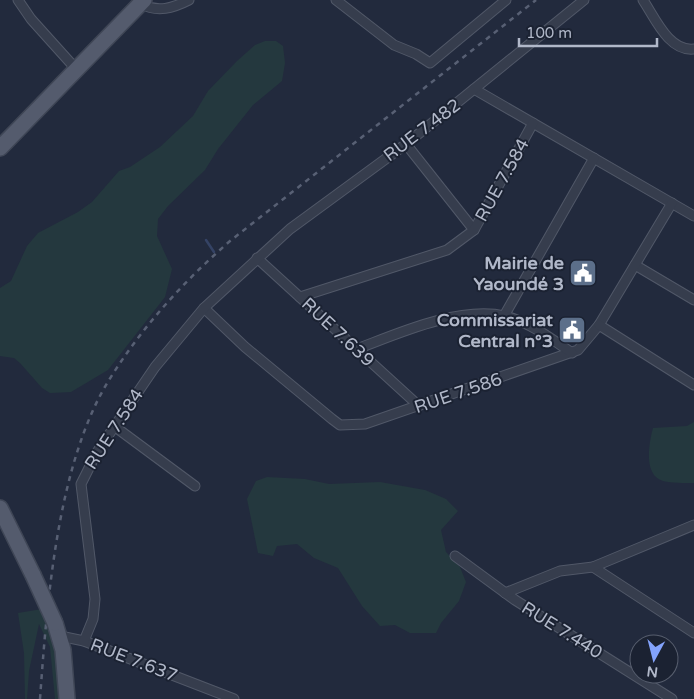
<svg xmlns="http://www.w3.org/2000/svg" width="694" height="699" viewBox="0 0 694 699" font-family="'Varela Round',sans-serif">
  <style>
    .green { fill: #24383e }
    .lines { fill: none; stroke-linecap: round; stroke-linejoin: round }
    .stream { stroke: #354365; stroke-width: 2.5 }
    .minor-casing { stroke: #515868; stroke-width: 11 }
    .primary-casing { stroke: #3f4656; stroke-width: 18 }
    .minor { stroke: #363d4d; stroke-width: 9 }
    .primary { stroke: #545b6d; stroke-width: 15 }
    .rail { stroke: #586074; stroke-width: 2.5; stroke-dasharray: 5 5; stroke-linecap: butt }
    .primary-bridge-casing { stroke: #3f4656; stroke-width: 18; stroke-linecap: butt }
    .primary-bridge { stroke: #545b6d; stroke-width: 15 }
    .labels { text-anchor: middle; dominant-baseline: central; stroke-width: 4; stroke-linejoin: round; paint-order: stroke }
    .street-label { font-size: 18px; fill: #b1b8c9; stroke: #1b2232 }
    .poi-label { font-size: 18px; font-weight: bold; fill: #b1b8c9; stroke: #1b2232; text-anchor: end }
  </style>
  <rect width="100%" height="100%" fill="#222a3d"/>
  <g class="green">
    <path d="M265 41H276L283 46 285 63 282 81 253 105 218 149 205 170 168 206 158 219 157 236 172 269 165 297 108 370 71 392 50 393 42 388 20 363 14 358 0 356V288L11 281 27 246 38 233 78 212 92 202 119 171 130 167 160 147 193 116 208 91 237 61 255 45Z"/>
    <path d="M694 422V483C684 483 672 483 663 481 643 475 649 443 653 428L687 426Z"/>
    <path d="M267 477 305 479 329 484 380 482 425 490 446 499 458 511 441 530 446 552 460 567 466 582 459 601 441 623 436 633H410L395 625 380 626 362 606 338 568 314 558 297 544 277 546 273 556 258 553 247 499 256 481Z"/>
    <path d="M48 608 67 699H55L50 647 39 624 29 671 27 699H25L24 653 18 613Z"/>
  </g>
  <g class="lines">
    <path class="stream" d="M206 240 214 252"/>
    <g class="minor-casing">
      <g id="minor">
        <path d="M18 0 31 19 76 69"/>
        <path d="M336 0 394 45 416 54 430 63 506 0"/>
        <path d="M643 0C655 18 669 52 694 49"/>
        <path d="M141 4C158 13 173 8 189 0"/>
        <path d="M474 89 694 216"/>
        <path d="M406 144 474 230"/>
        <path d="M257 258 419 406"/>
        <path d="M635 265 694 300"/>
        <path d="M300 297 447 250 474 230 533 123"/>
        <path d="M204 308 245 347 332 419 340 425 365 424 578 350 599 325 672 203"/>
        <path d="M504 316 594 158"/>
        <path d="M599 325 694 385"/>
        <path d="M357 349C399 333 459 306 505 316 529 322 552 339 572 353"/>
        <path d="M114 426 195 486"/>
        <path d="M455 556 515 600 672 699"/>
        <path d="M593 567 694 633"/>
        <path d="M505 593 560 571 593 567 694 525"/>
        <path d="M60 636 84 641 234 699"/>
        <path d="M84 641 93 619 95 599 81 484 97 452 155 367 204 308 290 229 406 144 584 0"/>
      </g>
    </g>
    <g class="primary-casing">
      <g id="primary">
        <path d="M0 148 144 0"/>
        <path d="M0 508 33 575"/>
        <path d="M55 623 63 650 67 699"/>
      </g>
    </g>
    <use href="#minor" class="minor"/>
    <use href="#primary" class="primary"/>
    <path class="rail" d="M40 699C47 602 57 464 109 380 142 327 183 282 230 241L536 0"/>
    <g class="primary-bridge-casing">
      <path id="primary-bridge" d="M33 575 55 623"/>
    </g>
    <use href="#primary-bridge" class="primary-bridge"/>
  </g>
  <defs>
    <g id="civic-square" transform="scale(1.4375)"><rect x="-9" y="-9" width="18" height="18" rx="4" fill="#5c6f8a" stroke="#1b2232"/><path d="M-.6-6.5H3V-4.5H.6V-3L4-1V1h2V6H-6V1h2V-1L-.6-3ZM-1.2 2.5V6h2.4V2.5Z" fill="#fff"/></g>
  </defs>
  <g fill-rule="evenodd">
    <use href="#civic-square" x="583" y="273"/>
    <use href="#civic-square" x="572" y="330"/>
  </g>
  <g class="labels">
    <g class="street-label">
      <text transform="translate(422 130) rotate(-37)">RUE 7.482</text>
      <text transform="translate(502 180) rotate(-61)">RUE 7.584</text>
      <text transform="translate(338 332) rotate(43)">RUE 7.639</text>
      <text transform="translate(458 393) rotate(-19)">RUE 7.586</text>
      <text transform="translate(114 429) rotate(-57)">RUE 7.584</text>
      <text transform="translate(562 630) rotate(32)">RUE 7.440</text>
      <text transform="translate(134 660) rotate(21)">RUE 7.637</text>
    </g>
    <g class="poi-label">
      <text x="564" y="263">Mairie de<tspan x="564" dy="21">Yaoundé 3</tspan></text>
      <text x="553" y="320">Commissariat<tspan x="553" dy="21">Central n°3</tspan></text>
    </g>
  </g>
  <g transform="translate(654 659) rotate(187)"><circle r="24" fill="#1b2232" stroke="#575e6e"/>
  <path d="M0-4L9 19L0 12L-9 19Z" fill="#83a3fc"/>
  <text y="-8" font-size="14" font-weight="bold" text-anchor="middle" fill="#b1b8c9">N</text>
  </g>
  <path d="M519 38v8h138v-8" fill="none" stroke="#b1b8c9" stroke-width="2.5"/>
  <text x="526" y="38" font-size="15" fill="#b1b8c9" stroke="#1b2232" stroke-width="4" paint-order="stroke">100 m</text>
</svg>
